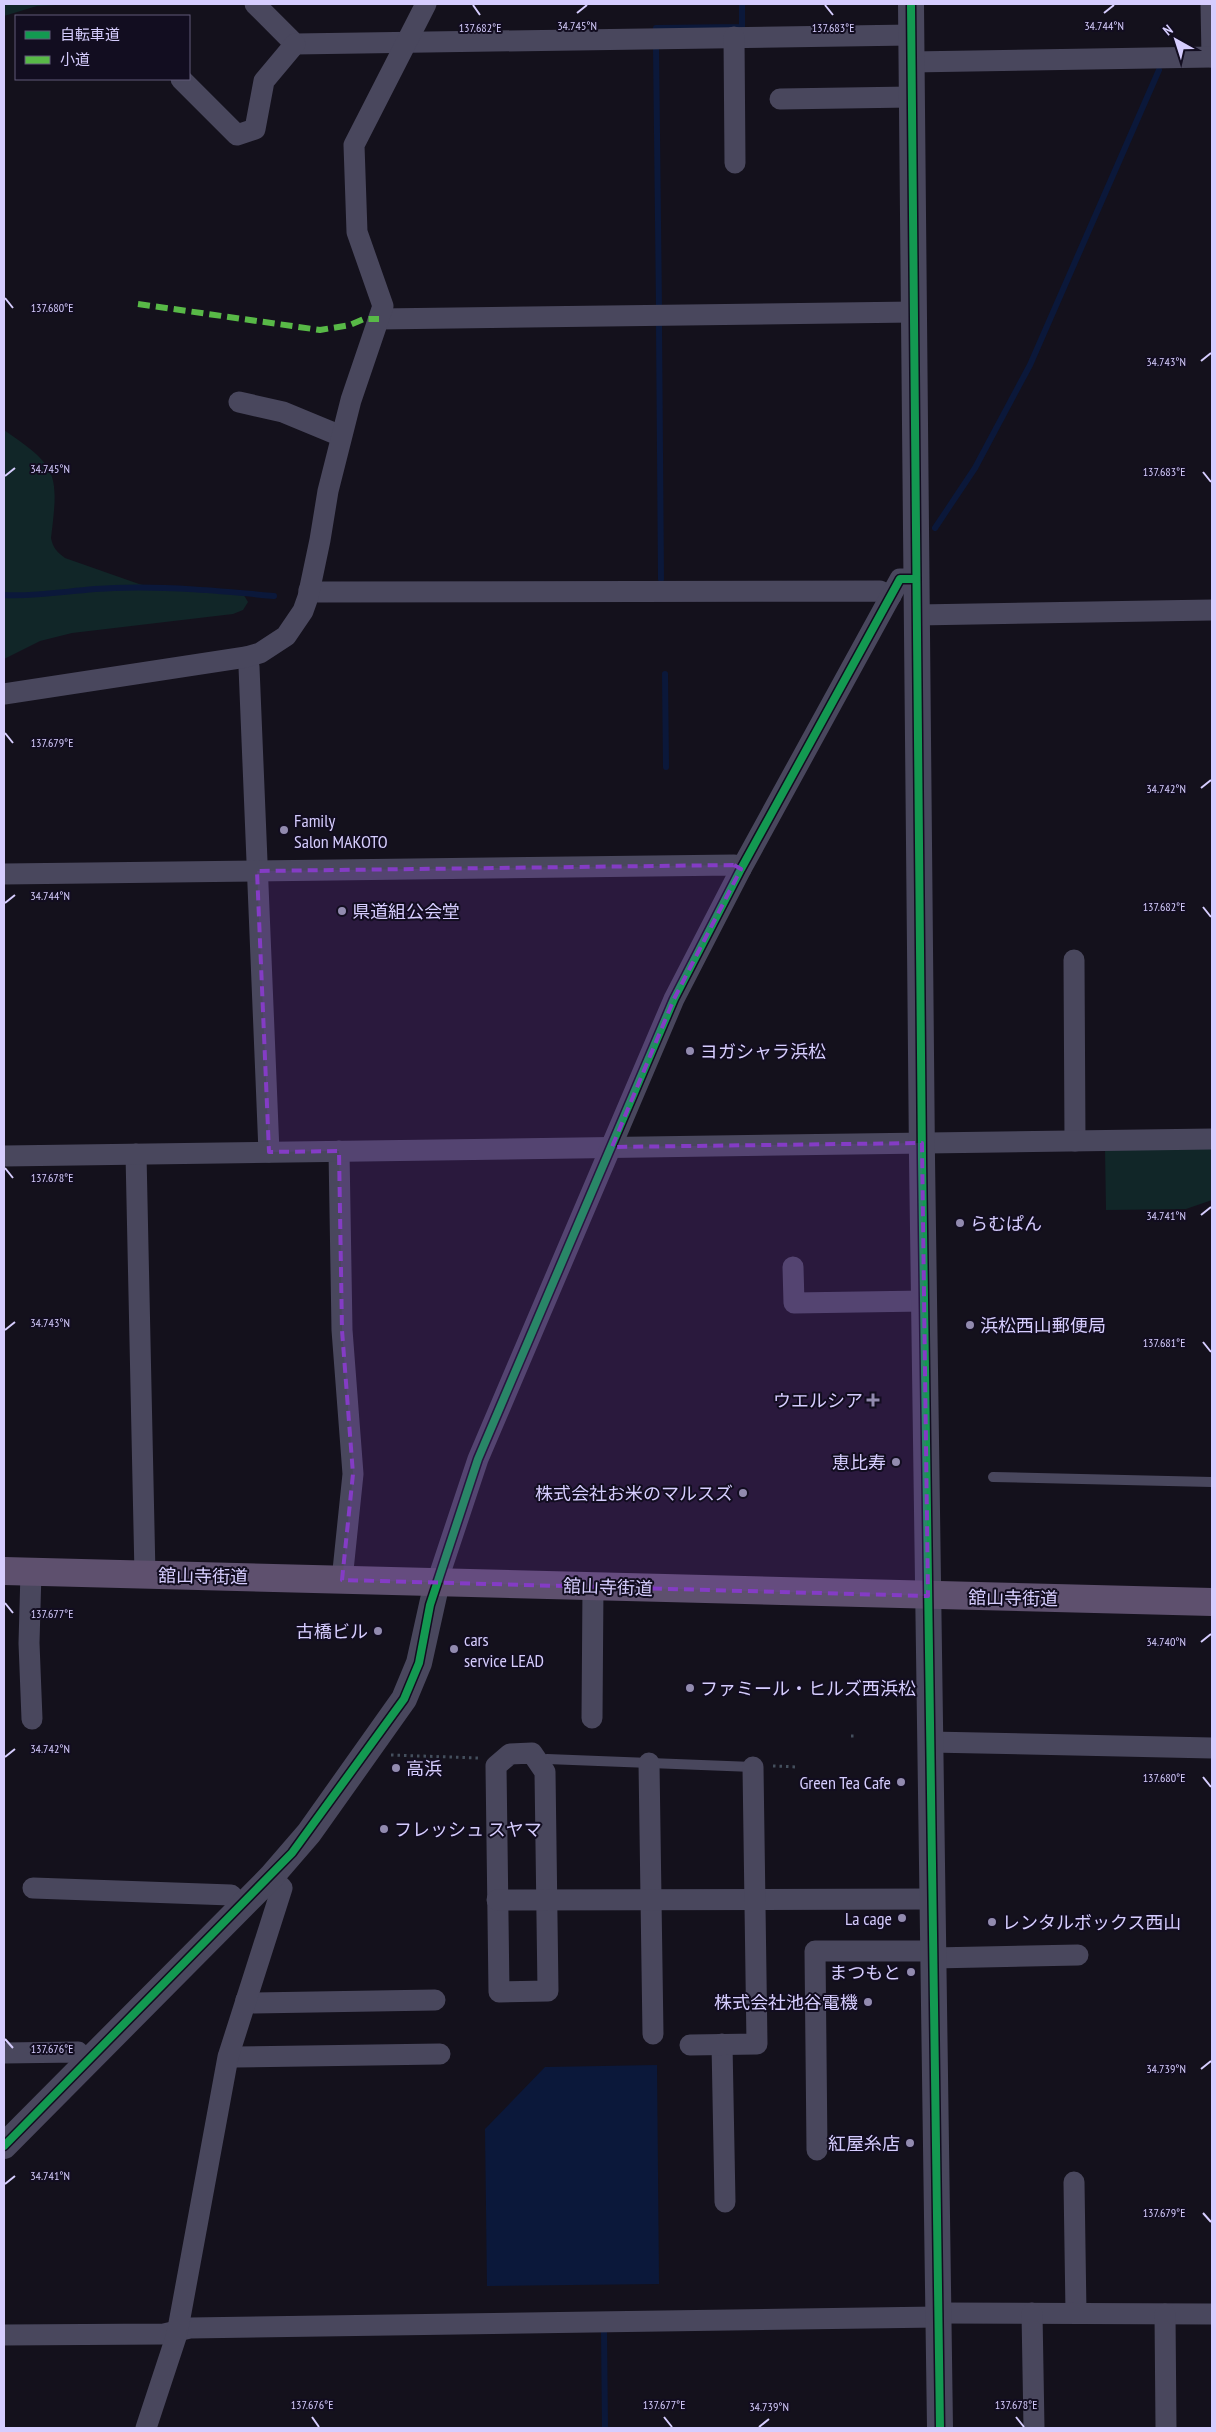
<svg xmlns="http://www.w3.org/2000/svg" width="1216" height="2432" viewBox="0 0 1216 2432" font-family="'PT Sans Narrow','Noto Sans JP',sans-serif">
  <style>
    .green { fill: #112628 }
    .water { fill: #0b183a }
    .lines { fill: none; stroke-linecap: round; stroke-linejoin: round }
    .stream { stroke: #0b183a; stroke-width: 6 }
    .path { stroke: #444f5d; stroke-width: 3; stroke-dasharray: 2.5 4; stroke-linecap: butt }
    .service { stroke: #49475d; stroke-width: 10 }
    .minor { stroke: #49475d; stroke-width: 21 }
    .tertiary { stroke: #49475d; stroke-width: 26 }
    .primary { stroke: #5e506e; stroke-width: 28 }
    .quiet { stroke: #58b947; stroke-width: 6; stroke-dasharray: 12 6; stroke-linecap: butt }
    .cycleway-casing { stroke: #120d20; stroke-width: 11 }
    .cycleway { stroke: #139951; stroke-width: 8 }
    .marked { fill: #843cc5; fill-opacity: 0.2; stroke: #843cc5; stroke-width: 4; stroke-dasharray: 10 6; stroke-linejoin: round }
    .ticks { fill: none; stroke: #d6cdfe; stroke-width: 2 }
    .poi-dot { fill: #928baf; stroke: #120d20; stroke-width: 2 }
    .labels { text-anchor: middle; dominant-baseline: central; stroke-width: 4; stroke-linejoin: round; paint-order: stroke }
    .poi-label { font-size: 18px; fill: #d6cdfe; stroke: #120d20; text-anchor: start }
    .street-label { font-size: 18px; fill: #d6cdfe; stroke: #120d20 }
    .ticks-label { font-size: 12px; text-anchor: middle; fill: #d6cdfe; stroke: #120d20; stroke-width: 4; stroke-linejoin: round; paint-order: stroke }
  </style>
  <rect width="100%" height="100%" fill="#14111c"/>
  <g class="green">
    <path d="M4 4H75L37 6 4 16Z"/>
    <path d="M4 430C58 467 59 473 51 538 53 548 57 552 65 558L139 584 164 590 242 592 248 602 243 610 233 614 72 633 40 641 4 659Z"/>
    <path d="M1212 1146V1200L1186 1209 1106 1210 1105 1148Z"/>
  </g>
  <path class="water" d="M657 2065 659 2284 487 2286 485 2129 545 2067Z"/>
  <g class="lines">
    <g class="stream">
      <path d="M656 31V28L742 27V4"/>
      <path d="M656 46 659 307"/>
      <path d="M659 325 661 579"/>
      <path d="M935 528 975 468 1030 365 1159 70"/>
      <path d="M4 595C41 597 77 589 114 588 167 586 221 591 274 596"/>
      <path d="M665 674 666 767"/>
      <path d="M604 2331 605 2428"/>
    </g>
    <g class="path">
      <path d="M851 1736H857"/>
      <path d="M391 1755 479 1758"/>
      <path d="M773 1766 798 1767"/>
    </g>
    <g class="service">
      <path d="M993 1477 1212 1482"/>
      <path d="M539 1764 547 1759 753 1767"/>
    </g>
    <g class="minor">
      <path d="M255 4 295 44 911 35"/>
      <path d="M1211 4 1212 57"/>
      <path d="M734 37 735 163"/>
      <path d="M911 62 1212 57"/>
      <path d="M181 79 237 135 255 129 264 81 295 44"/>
      <path d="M780 99 911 97"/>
      <path d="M379 319 914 312"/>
      <path d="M239 402 283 412 341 436"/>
      <path d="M309 590 319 592 880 591 891 596"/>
      <path d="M917 615 1212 610"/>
      <path d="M246 657 249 667 269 1152"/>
      <path d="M4 694 246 657 260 653 286 636 303 611 308 597 320 540 328 491 351 400 383 306 357 232 354 145 426 4"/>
      <path d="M4 874 734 865 741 869"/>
      <path d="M1074 960 1075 1141"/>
      <path d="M339 1151 342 1330 353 1474 342 1580"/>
      <path d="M136 1154 145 1575"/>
      <path d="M4 1156 1212 1139"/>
      <path d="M793 1267 794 1303 924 1301"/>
      <path d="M31 1572 29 1643 32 1719"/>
      <path d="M437 1582 478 1459 674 999 741 869 900 579H916"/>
      <path d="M592 1718 593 1586"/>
      <path d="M930 1742 1212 1748"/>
      <path d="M532 1753 545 1772 548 1991 499 1992 496 1766 510 1754Z"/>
      <path d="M649 1763 653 2034"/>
      <path d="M33 1888 231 1895 242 1906"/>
      <path d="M497 1900 933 1899"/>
      <path d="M933 1958 1078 1955"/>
      <path d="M246 2000 254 2003 435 2000"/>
      <path d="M722 2044 725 2202"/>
      <path d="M690 2045 757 2044 753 1767"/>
      <path d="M4 2053 78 2052 87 2062"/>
      <path d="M229 2055 236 2057 440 2054"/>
      <path d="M817 2150 815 1951H933"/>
      <path d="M1074 2182 1076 2313"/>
      <path d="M938 2313 1212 2314"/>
      <path d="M1032 2313 1034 2428"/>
      <path d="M1165 2314 1166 2428"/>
      <path d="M4 2335 164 2334 190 2328 938 2317"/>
      <path d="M146 2428 177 2334 228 2057 282 1888 271 1877"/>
    </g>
    <g class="tertiary">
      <path d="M911 4 922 1158 940 2428"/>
      <path d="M4 2146 271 1877 309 1833 404 1699 419 1663 437 1582"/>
    </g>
    <path class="primary" d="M4 1571 1212 1602"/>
    <path class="quiet" d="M138 304 320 330 350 325 364 319H379"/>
    <g class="cycleway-casing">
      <g id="cycleway">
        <path d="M911 4 922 1158 940 2428"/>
        <path d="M4 2146 292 1853 404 1699 419 1663 430 1605 478 1459 674 999 741 869 900 579H916"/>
      </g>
    </g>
    <use href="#cycleway" class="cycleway"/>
  </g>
  <path class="marked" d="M734 865 741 869 674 999 612 1147 922 1143 928 1596 342 1580 353 1474 342 1330 339 1151 269 1152 257 871Z"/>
  <path class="ticks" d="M473 5 480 15M825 5 833 15M577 13 587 5M1104 13 1114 5M5 298 13 308M1201 361 1211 353M1203 472 1211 482M5 476 15 468M5 733 13 743M1201 788 1211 780M5 903 15 895M1203 907 1211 917M5 1168 13 1178M1201 1215 1211 1207M5 1330 15 1322M1203 1342 1211 1352M5 1603 13 1613M1201 1642 1211 1634M5 1757 15 1749M1203 1777 1211 1787M5 2039 13 2048M1201 2069 1211 2061M5 2184 15 2176M1203 2213 1211 2222M312 2417 319 2427M664 2417 672 2427M1016 2417 1024 2427M759 2427 769 2419"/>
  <g class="poi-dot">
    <circle cx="284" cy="830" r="5"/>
    <circle cx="342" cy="911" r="5"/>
    <circle cx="690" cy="1051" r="5"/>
    <circle cx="960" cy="1223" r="5"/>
    <circle cx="970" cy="1325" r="5"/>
    <path d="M870.5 1392.5h5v5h5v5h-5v5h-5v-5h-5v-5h5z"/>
    <circle cx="896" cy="1462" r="5"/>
    <circle cx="743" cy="1493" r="5"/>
    <circle cx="378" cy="1631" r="5"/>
    <circle cx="454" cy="1649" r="5"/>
    <circle cx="690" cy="1688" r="5"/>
    <circle cx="396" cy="1768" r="5"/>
    <circle cx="901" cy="1782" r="5"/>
    <circle cx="384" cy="1829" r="5"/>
    <circle cx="902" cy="1918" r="5"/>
    <circle cx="992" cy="1922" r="5"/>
    <circle cx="911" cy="1972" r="5"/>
    <circle cx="868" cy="2002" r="5"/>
    <circle cx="910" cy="2143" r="5"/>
  </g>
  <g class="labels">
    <g class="poi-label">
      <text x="294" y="820">Family<tspan x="294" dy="21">Salon MAKOTO</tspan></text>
      <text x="352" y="911">県道組公会堂</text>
      <text x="700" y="1051">ヨガシャラ浜松</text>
      <text x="970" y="1223">らむぱん</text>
      <text x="980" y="1325">浜松西山郵便局</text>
      <text x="863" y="1400" text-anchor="end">ウエルシア</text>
      <text x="886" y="1462" text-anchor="end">恵比寿</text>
      <text x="733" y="1493" text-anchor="end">株式会社お米のマルスズ</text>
      <text x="368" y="1631" text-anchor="end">古橋ビル</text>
      <text x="464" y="1639">cars<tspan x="464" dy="21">service LEAD</tspan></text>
      <text x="700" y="1688">ファミール・ヒルズ西浜松</text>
      <text x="406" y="1768">高浜</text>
      <text x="891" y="1782" text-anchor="end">Green Tea Cafe</text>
      <text x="394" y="1829">フレッシュ スヤマ</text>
      <text x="892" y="1918" text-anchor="end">La cage</text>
      <text x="1002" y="1922">レンタルボックス西山</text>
      <text x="901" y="1972" text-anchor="end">まつもと</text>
      <text x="858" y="2002" text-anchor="end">株式会社池谷電機</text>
      <text x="900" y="2143" text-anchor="end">紅屋糸店</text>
    </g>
    <g class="street-label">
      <text transform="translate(203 1576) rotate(1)">舘山寺街道</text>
      <text transform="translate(608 1587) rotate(2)">舘山寺街道</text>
      <text transform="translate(1013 1598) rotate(1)">舘山寺街道</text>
    </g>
  </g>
  <g class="ticks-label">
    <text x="577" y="30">34.745°N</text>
    <text x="1104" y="30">34.744°N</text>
    <text x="833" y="32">137.683°E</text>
    <text x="480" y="32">137.682°E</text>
    <text x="52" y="312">137.680°E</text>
    <text x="1166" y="366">34.743°N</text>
    <text x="50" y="473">34.745°N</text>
    <text x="1164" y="476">137.683°E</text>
    <text x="52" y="747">137.679°E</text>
    <text x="1166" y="793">34.742°N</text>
    <text x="50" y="900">34.744°N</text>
    <text x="1164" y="911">137.682°E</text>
    <text x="52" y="1182">137.678°E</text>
    <text x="1166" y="1220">34.741°N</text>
    <text x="50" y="1327">34.743°N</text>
    <text x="1164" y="1347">137.681°E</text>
    <text x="52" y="1618">137.677°E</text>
    <text x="1166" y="1646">34.740°N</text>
    <text x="50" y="1753">34.742°N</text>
    <text x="1164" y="1782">137.680°E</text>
    <text x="52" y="2053">137.676°E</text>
    <text x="1166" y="2073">34.739°N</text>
    <text x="50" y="2180">34.741°N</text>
    <text x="1164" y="2217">137.679°E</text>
    <text x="312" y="2409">137.676°E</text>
    <text x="664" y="2409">137.677°E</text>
    <text x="1016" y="2409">137.678°E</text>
    <text x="769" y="2411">34.739°N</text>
  </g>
  <rect width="1216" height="2432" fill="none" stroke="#d6cdfe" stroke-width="10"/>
  <rect x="15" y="15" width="175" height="65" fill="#120d20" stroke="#605a79"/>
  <rect x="25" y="31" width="25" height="8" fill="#139951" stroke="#605a79"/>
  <text x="60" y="40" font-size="15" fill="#d6cdfe">自転車道</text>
  <rect x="25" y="56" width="25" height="8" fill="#58b947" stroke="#605a79"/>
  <text x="60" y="65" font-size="15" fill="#d6cdfe">小道</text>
  <g transform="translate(1176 40) rotate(321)" stroke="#120d20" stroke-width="4" paint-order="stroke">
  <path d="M0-4L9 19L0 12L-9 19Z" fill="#d6cdfe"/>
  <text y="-8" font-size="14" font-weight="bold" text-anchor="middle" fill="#d6cdfe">N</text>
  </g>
</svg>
